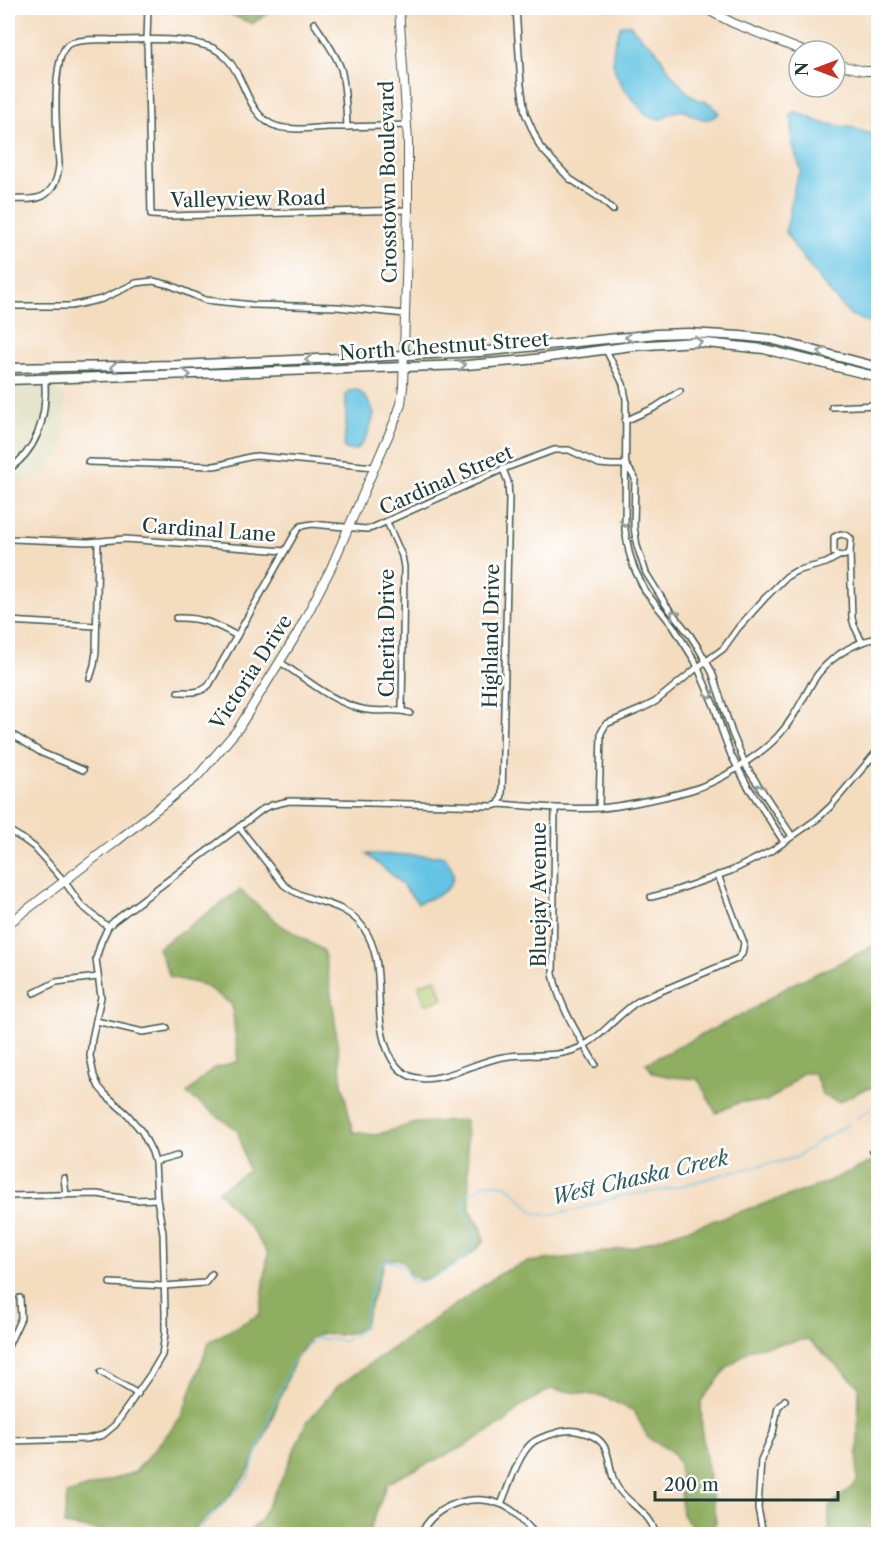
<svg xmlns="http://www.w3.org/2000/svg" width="886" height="1542" viewBox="0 0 886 1542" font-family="'Libre Caslon Text',serif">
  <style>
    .built { fill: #ddddbc }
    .green { fill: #b4ca6f; stroke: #6a8452; stroke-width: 1.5 }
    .forest { fill: #8fae62; stroke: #57764b; stroke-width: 1.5 }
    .water { fill: #65c4e3; stroke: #42808c; stroke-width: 1.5 }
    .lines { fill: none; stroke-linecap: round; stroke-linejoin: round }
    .stream { stroke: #65c4e3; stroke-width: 1.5 }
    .street-casing { stroke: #3f5549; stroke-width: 8 }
    .secondary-casing { stroke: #3f5549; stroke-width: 10 }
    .primary-casing { stroke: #3f5549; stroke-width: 11 }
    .street { stroke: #fff; stroke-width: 5 }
    .secondary { stroke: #fff; stroke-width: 8 }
    .primary { stroke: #fff; stroke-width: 8 }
    .oneway { stroke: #8f9e9a }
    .labels { text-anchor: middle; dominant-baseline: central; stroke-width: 5; stroke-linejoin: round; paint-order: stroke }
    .street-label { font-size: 20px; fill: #1f3d34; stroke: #fff }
    .water-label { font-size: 21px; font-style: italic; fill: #305f60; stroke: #fff }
  </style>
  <rect width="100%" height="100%" fill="#fff"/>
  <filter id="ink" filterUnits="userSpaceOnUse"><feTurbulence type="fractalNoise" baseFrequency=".0167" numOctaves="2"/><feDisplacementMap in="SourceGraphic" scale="12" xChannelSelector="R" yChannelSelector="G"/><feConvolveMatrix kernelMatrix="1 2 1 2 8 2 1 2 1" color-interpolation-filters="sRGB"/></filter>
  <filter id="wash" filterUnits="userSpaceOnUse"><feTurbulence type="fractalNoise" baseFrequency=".008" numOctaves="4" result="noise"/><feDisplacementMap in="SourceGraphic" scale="24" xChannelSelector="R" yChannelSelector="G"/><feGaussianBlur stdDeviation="1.35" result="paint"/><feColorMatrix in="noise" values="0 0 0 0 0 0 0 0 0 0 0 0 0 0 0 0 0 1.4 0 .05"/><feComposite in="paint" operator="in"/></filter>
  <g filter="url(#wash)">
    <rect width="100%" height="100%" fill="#f4dcbf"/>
    <path class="built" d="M8 380H45L65 398V423L60 456 38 476 8 488Z"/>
    <path class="green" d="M436 979 443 998 441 1000 427 1004 424 1003 419 986 420 984Z"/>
    <g class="forest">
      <path d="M216 8H275L273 10 252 24Z"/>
      <path d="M240 890 282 926 324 951 334 1013 342 1083 353 1132 375 1135 416 1123 466 1120 470 1209C477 1223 483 1225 484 1241 470 1258 443 1274 421 1280L409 1274C404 1258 401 1258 385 1260L363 1327 354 1332 338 1335 324 1333 310 1338 295 1360 264 1438 248 1472 224 1502 188 1534H123L64 1525 67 1494 135 1472 181 1418 209 1342 260 1314 268 1253 252 1230 218 1191 248 1171 238 1131 187 1094 212 1069 238 1061 232 1005 204 985 170 977 158 948Z"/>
      <path d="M878 944V1089L867 1088 839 1102 823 1096 814 1073H802L784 1090 765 1102H740L716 1113 698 1079 673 1077 653 1073 646 1063 755 1008 790 985 833 966Z"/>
      <path d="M878 1159V1534H829V1507L857 1482 859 1386 808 1339 751 1349 727 1368 701 1401 702 1433 716 1522 708 1534H701L682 1515 679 1464 671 1451 648 1438 634 1411 602 1396 550 1389 521 1406 505 1422 461 1448 393 1480 387 1484 368 1534H244L259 1522 281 1481 306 1423 338 1386 501 1273 527 1262 574 1257 633 1247 815 1187Z"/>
    </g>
    <g class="water">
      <path d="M629 24 644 40 654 47 672 75 687 92 698 100 704 101 711 104 719 113C706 126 694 115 682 110 678 111 672 112 669 114 664 117 663 120 656 119 647 118 641 108 635 102 612 75 606 59 621 25Z"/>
      <path d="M794 111 822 123 853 128 878 136V327L849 314 827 289 794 246 785 231C792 215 791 183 801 171 797 156 788 139 793 123L790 117Z"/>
      <path d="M357 390C365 394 372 406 374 414 372 423 365 446 355 450 352 451 349 450 345 449L344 446 346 422V395L349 391Z"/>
      <path d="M366 854 444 856C449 861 452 867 453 873 454 893 432 897 418 903L396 878Z"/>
    </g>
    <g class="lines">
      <g class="stream">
        <path d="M857 1118 878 1104"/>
        <path d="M192 1534 203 1525 249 1477 273 1406 293 1361 316 1338 345 1341 361 1330 379 1266 387 1260 402 1266 413 1282 428 1280 455 1266 474 1247 477 1233 467 1219 463 1207 468 1195 486 1183 507 1185 535 1213 546 1215 572 1211 620 1196 670 1189 734 1171 778 1162 797 1157 817 1142 849 1124"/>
      </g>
    </g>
  </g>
  <g filter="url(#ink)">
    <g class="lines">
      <g class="street-casing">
        <g id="street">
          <path d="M148 8 147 40 151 215 168 216 408 210"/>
          <path d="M516 8 521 85 525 113 540 147 570 179 601 199 613 210"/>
          <path d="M314 23C324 38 335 52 341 69 346 88 346 108 347 127"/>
          <path d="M8 199C18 199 34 201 43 196 54 190 58 176 59 165 59 156 57 147 57 138 56 120 52 49 71 43 86 38 102 40 117 40 146 40 179 37 207 46 216 48 223 54 229 61 245 80 248 112 271 124 285 132 313 128 329 127 355 127 381 126 407 125"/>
          <path d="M8 306H71L102 299 136 283 153 281 170 285 205 300 253 305 337 307 405 314"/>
          <path d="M606 350 623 384 626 399 625 530 629 552 634 568 645 591 673 626 695 661 715 708 722 731 731 755 747 785 784 842"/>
          <path d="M832 407 878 405"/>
          <path d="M625 421 654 408 680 391"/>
          <path d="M88 462 214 466C229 464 242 457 257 456L374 467"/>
          <path d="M627 466 635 478 634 527 637 546 646 573 666 605 690 635 699 649 712 672 732 733 747 768 792 836"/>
          <path d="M8 470C39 449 47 416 45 380"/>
          <path d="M387 522 402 556 404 567 402 711"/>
          <path d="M841 534 848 536 851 539 850 552C845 557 840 557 834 553V537Z"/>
          <path d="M8 537 12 539 88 542 125 539 285 551"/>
          <path d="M850 552 852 618 854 625 862 642"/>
          <path d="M176 618C201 617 216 624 237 636"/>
          <path d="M8 621 96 626"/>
          <path d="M280 662C306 679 332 702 362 709 378 713 394 708 410 713"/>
          <path d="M90 678 94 665 96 652 98 542"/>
          <path d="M178 692C190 692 200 694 209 685L297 530 301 526 312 524 366 529 372 528 503 469 554 450H569L599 464 611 465H626"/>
          <path d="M8 732 42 753 83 770"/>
          <path d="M499 804 502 795 509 499 508 482 503 469"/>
          <path d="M555 808C570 808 585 809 600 808 617 807 634 803 650 800 689 792 713 786 746 762 758 754 768 747 778 736 793 720 801 702 812 683 825 660 853 642 878 638"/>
          <path d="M599 808 601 733 606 724 639 710 655 702 698 667 723 649 738 628 765 598 786 577 796 571 826 563 839 556"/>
          <path d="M239 827 284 885C309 905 343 899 363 927 388 962 372 1008 386 1046 407 1108 462 1064 503 1057 531 1052 551 1060 579 1048 603 1037 618 1013 640 1000L737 959 742 954 744 943 718 875"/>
          <path d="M8 830 23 839 34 847 64 881 81 905 108 927"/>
          <path d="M651 897 671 892 731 871 773 850 817 819 831 806 878 750"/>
          <path d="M34 993 56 982 98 977"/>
          <path d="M96 1021 143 1032 167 1028"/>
          <path d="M873 1151 878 1148"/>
          <path d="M155 1162 177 1156"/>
          <path d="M64 1178 66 1195"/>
          <path d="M8 1196 97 1194 135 1200 157 1199"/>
          <path d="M110 1283 164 1286 205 1283 212 1274"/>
          <path d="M8 1346 21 1318 20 1298"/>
          <path d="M101 1372 138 1394"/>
          <path d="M8 1441 87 1439 103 1435 115 1425 152 1372 162 1355 165 1334V1313L163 1233 157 1199 155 1162 152 1152 142 1132 128 1115 105 1094 99 1087 94 1076 90 1056 92 1039 101 997 96 959 101 942 108 927 114 921 263 809 272 805 289 801 493 806 499 804 555 808 553 974C560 1008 578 1034 595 1064"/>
          <path d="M501 1504C508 1488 519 1453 532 1443 538 1438 546 1436 553 1434 561 1431 569 1430 576 1431 586 1433 598 1436 604 1446 611 1457 609 1473 616 1485 626 1504 652 1512 655 1534"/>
          <path d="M421 1534C434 1505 471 1493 500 1504 515 1509 525 1523 535 1534"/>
          <path d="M763 1534 758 1508 761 1460 773 1433 778 1407 785 1400"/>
        </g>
      </g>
      <g class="secondary-casing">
        <g id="secondary">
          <path d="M704 8 733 23 803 51"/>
          <path d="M835 64 865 71H878"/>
          <path d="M8 924 117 841 197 777 238 729 297 634 310 609 331 568 396 418 401 404 403 387 408 210V141L399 8"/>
        </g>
      </g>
      <g class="primary-casing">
        <g id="primary">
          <path d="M8 368 178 365 479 352 657 334 689 333 740 336 770 339 878 367"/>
          <path d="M8 380 466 365 527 360 632 346 696 342 764 349 878 377"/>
        </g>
      </g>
      <use href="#street" class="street"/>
      <use href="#secondary" class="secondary"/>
      <use href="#primary" class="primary"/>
    </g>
    <defs><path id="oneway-chevron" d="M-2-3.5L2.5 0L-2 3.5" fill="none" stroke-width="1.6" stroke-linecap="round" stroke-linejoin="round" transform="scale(1.5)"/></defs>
    <g class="oneway">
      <use href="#oneway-chevron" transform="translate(629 337) rotate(174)"/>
      <use href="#oneway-chevron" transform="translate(698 342) rotate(2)"/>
      <use href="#oneway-chevron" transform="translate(822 352) rotate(-166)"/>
      <use href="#oneway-chevron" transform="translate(309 360) rotate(178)"/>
      <use href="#oneway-chevron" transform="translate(462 365) rotate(-3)"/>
      <use href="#oneway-chevron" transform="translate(114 367) rotate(178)"/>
      <use href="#oneway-chevron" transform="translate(187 375) rotate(-2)"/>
      <use href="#oneway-chevron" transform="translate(625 523) rotate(87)"/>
      <use href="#oneway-chevron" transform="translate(674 614) rotate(-130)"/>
      <use href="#oneway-chevron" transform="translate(710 695) rotate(68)"/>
      <use href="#oneway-chevron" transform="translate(759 788) rotate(-122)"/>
    </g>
  </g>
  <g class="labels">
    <g class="street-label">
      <text transform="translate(388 182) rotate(-91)">Crosstown Boulevard</text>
      <text transform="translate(248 199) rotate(-1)">Valleyview Road</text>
      <text transform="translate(444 346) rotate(-4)">North Chestnut Street</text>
      <text transform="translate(446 480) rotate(-24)">Cardinal Street</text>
      <text transform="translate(209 530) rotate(4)">Cardinal Lane</text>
      <text transform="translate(387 633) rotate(-90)">Cherita Drive</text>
      <text transform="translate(491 636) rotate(-89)">Highland Drive</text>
      <text transform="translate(251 672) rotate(-57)">Victoria Drive</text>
      <text transform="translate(539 895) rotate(-90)">Bluejay Avenue</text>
    </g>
    <g class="water-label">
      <text transform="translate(640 1177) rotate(-13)">West Chaska Creek</text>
    </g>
  </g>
  <rect width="886" height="1542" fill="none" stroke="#fff" stroke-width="30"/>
  <g transform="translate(817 69) rotate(270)"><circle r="28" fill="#ffffff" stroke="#a5b1ae" stroke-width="1.5"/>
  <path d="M0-4.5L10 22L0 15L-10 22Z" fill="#c8321e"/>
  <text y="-9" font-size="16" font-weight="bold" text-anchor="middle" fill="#1f3d34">N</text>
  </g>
  <path d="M655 1491v9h183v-9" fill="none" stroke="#1f3d34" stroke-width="3"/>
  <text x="664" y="1491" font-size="18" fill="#1f3d34" stroke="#ffffff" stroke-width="4.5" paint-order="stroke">200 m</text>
</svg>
